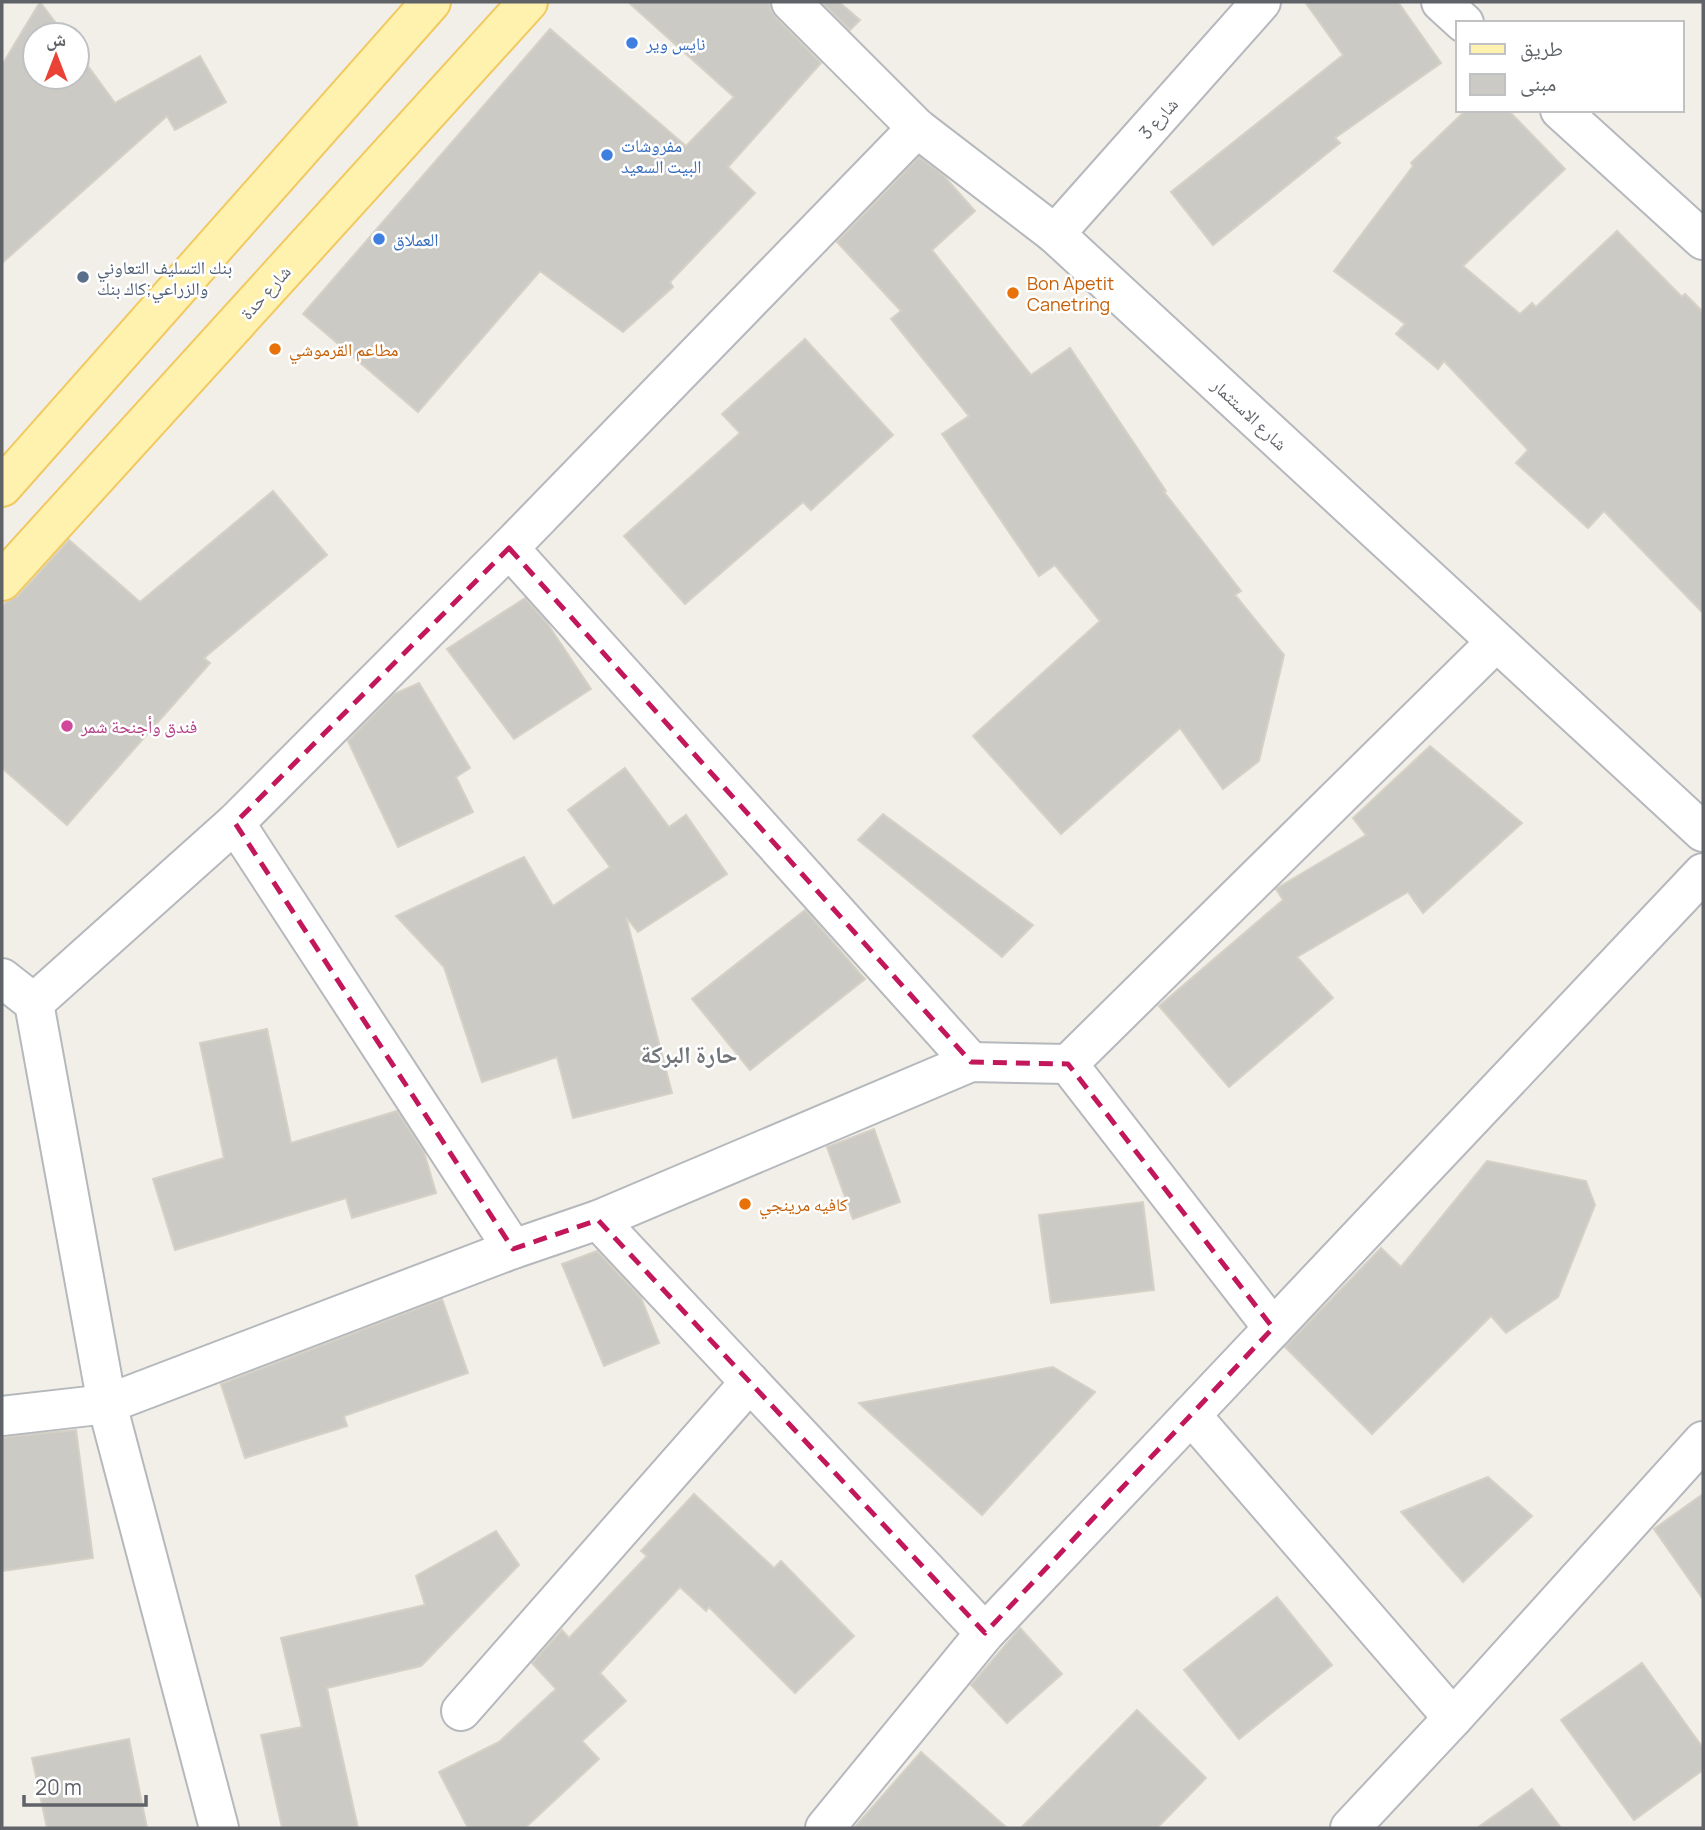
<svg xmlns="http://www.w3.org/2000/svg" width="1705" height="1830" viewBox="0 0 1705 1830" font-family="Manrope,'Noto Naskh Arabic',sans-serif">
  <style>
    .building { fill: #cccac5; stroke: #d6d1c6; stroke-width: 2 }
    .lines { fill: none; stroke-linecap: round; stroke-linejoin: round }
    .minor-casing { stroke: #b5b8bc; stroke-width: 42 }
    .major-casing { stroke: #f2c960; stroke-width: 42 }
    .minor { stroke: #fff; stroke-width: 38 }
    .major { stroke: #fff2af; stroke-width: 38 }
    .marked { fill: none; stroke: #c2185b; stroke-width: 5; stroke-dasharray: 14 9; stroke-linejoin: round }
    .shop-dot { fill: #3f7fe0; stroke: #fff; stroke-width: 2.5 }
    .service-dot { fill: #5c6f8a; stroke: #fff; stroke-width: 2.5 }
    .food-dot { fill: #e8710a; stroke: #fff; stroke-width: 2.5 }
    .hotel-dot { fill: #d1479c; stroke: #fff; stroke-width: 2.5 }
    .labels { text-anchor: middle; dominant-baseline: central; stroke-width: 5; stroke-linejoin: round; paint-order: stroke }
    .shop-label { font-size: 18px; fill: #366cbe; stroke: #fff; text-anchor: start }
    .street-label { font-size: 18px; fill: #5f6368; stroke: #fff }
    .service-label { font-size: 18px; fill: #4e5e75; stroke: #fff; text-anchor: start }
    .food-label { font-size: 18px; fill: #c56008; stroke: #fff; text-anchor: start }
    .hotel-label { font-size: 18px; fill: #b23c85; stroke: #fff; text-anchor: start }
    .district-label { font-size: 24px; font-weight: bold; fill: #70757a; stroke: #fff }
  </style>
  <rect width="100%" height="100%" fill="#f1efe8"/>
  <g class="building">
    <path d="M40 2 65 35H35V77H77V51L115 103 200 56 226 102 175 130 167 116 2 263V65Z"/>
    <path d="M628 2H770V8L776 17 821 63 728 167 755 193 670 282 673 287 623 332 540 271 418 412 303 314 550 29 686 146 734 97Z"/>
    <path d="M822 2H839L860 20 850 30Z"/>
    <path d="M1305 2H1398L1441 63 1335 138 1340 143 1213 245 1171 192 1343 55Z"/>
    <path d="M1466 110H1508L1565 169 1463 266 1520 314 1532 303 1536 307 1617 231 1682 297 1685 294 1703 312V613L1604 511 1588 528 1516 463 1528 450 1444 361 1438 369 1396 334 1405 324 1334 271 1413 166 1411 163Z"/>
    <path d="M919 157 943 175 975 211 932 250 1031 375 1070 348 1166 491 1164 492 1241 591 1235 595 1284 655 1259 761 1223 789 1180 728 1061 834 973 736 1100 621 1055 565 1039 576 942 434 969 416 891 319 901 311 837 242Z"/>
    <path d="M805 339 893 435 811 510 803 502 685 604 624 536 740 433 722 414Z"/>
    <path d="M273 491 327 555 204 658 210 663 67 825 2 768V607L6 602 18 596 69 540 140 602Z"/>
    <path d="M525 598 547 623 591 689 514 739 447 649Z"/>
    <path d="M419 683 470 768 456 777 473 812 398 847 348 741 394 694Z"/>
    <path d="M1430 746 1522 823 1423 913 1408 892 1297 957 1333 998 1229 1087 1159 1006 1283 900 1276 889 1279 887 1366 835 1353 818Z"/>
    <path d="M625 768 669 827 686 815 727 874 638 932 626 917 672 1093 573 1118 557 1057 482 1082 444 967 396 916 524 857 553 906 610 867 568 810Z"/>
    <path d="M883 814 1033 925 1002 957 858 840Z"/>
    <path d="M805 910 865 979 750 1070 692 999Z"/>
    <path d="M267 1029 291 1143 397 1111 424 1152 436 1193 352 1218 346 1198 175 1250 153 1179 224 1158 200 1043Z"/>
    <path d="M874 1129 900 1202 853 1219 827 1147Z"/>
    <path d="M1487 1161 1586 1181 1595 1205 1558 1297 1506 1333 1491 1316 1372 1434 1285 1347 1381 1248 1401 1267Z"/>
    <path d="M1143 1202 1154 1290 1051 1303 1039 1215Z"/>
    <path d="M597 1251 641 1298 659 1343 604 1366 562 1264Z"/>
    <path d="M442 1299 468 1373 344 1416 347 1426 245 1458 221 1384Z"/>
    <path d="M1053 1367 1095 1392 982 1515 859 1403Z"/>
    <path d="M76 1430 93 1558 2 1571V1437Z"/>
    <path d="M1488 1477 1532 1516 1463 1582 1401 1512Z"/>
    <path d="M694 1494 774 1568 781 1561 854 1636 795 1693 709 1607 706 1611 680 1587 600 1673 626 1701 582 1741 599 1759 525 1828H468L439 1772 499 1742 556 1689 532 1663 562 1630 569 1638 647 1556 641 1551Z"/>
    <path d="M1703 1494V1599L1654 1529Z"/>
    <path d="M496 1531 519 1565 421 1666 327 1688 358 1828H282L261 1735 302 1727 281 1638 425 1605 416 1576Z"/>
    <path d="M1277 1597 1332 1665 1239 1739 1184 1670Z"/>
    <path d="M1020 1628 1062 1674 1007 1723 971 1685Z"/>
    <path d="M1642 1663 1703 1748V1770L1634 1820 1561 1720Z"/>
    <path d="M1137 1710 1206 1778 1157 1828H1021Z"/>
    <path d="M129 1739 147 1828H47L32 1758Z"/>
    <path d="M921 1752 1007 1828H854Z"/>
    <path d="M1532 1789 1561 1828H1477Z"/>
  </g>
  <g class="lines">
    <g class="minor-casing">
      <g id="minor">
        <path d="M791 2 917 128 1055 234 1703 832"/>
        <path d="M1441 2 1464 23"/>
        <path d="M1560 110 1703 240"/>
        <path d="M1055 234 1261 2"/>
        <path d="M509 548 971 1062"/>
        <path d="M235 823 513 1249"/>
        <path d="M2 978 34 1003 107 1404 219 1828"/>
        <path d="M34 1003 235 823 509 548 917 128"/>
        <path d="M1068 1064 1273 1328"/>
        <path d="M598 1220 985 1633"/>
        <path d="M1191 1415 1453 1718"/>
        <path d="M2 1416 107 1404 513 1249 598 1220 971 1062 1068 1064 1496 642"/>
        <path d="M461 1711 750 1382"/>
        <path d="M825 1828 985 1633 1703 873"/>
        <path d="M1350 1828 1453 1718 1703 1441"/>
      </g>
    </g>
    <g class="major-casing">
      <g id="major">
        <path d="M2 487 431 2"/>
        <path d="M2 581 528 2"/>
      </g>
    </g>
    <use href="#minor" class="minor"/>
    <use href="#major" class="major"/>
  </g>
  <path class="marked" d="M509 548 971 1062 1068 1064 1273 1328 985 1633 598 1220 513 1249 235 823Z"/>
  <g class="shop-dot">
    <circle cx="632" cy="43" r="7"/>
    <circle cx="607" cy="155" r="7"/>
    <circle cx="379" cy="239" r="7"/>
  </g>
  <circle class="service-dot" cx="83" cy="277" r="7"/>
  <g class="food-dot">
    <circle cx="1013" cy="293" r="7"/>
    <circle cx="275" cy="349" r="7"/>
    <circle cx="745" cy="1204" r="7"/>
  </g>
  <circle class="hotel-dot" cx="67" cy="726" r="7"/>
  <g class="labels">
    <g class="shop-label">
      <text x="646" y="43">نايس وير</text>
      <text x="621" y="145">مفروشات<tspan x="621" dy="21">البيت السعيد</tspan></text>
      <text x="393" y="239">العملاق</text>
    </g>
    <g class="street-label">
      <text transform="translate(1158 118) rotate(-48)">شارع 3</text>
      <text transform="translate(265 292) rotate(-48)">شارع حدة</text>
      <text transform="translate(1250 414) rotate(43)">شارع الاستثمار</text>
    </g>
    <g class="service-label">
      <text x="97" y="267">بنك التسليف التعاوني<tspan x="97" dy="21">والزراعي;كاك بنك</tspan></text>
    </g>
    <g class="food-label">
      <text x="1027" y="283">Bon Apetit<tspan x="1027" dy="21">Canetring</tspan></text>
      <text x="289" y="349">مطاعم القرموشي</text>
      <text x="759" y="1204">كافيه مرينجي</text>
    </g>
    <g class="hotel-label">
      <text x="81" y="726">فندق وأجنحة شمر</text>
    </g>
    <g class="district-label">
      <text x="689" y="1053">حارة البركة</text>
    </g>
  </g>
  <rect width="1705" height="1830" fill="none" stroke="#5f6368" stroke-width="7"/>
  <rect x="1456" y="21" width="228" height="91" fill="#ffffff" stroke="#bfc1c3" stroke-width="2"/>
  <rect x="1470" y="44" width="35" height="10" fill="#fff2af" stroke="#bfc1c3" stroke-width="2"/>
  <text x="1520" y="56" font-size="21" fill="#5f6368">طريق</text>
  <rect x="1470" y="74" width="35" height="21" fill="#cccac5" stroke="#bfc1c3" stroke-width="2"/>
  <text x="1520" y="91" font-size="21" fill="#5f6368">مبنى</text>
  <g transform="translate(56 56)"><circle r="33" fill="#ffffff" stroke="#bfc1c3" stroke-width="2"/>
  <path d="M0-5L12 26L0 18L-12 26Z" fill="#ea4335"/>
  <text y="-10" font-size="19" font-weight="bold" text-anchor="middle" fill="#5f6368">ش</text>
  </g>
  <path d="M24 1795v10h122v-10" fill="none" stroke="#5f6368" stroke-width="3.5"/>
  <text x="35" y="1795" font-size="21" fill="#5f6368" stroke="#ffffff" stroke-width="5" paint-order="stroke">20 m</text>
</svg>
